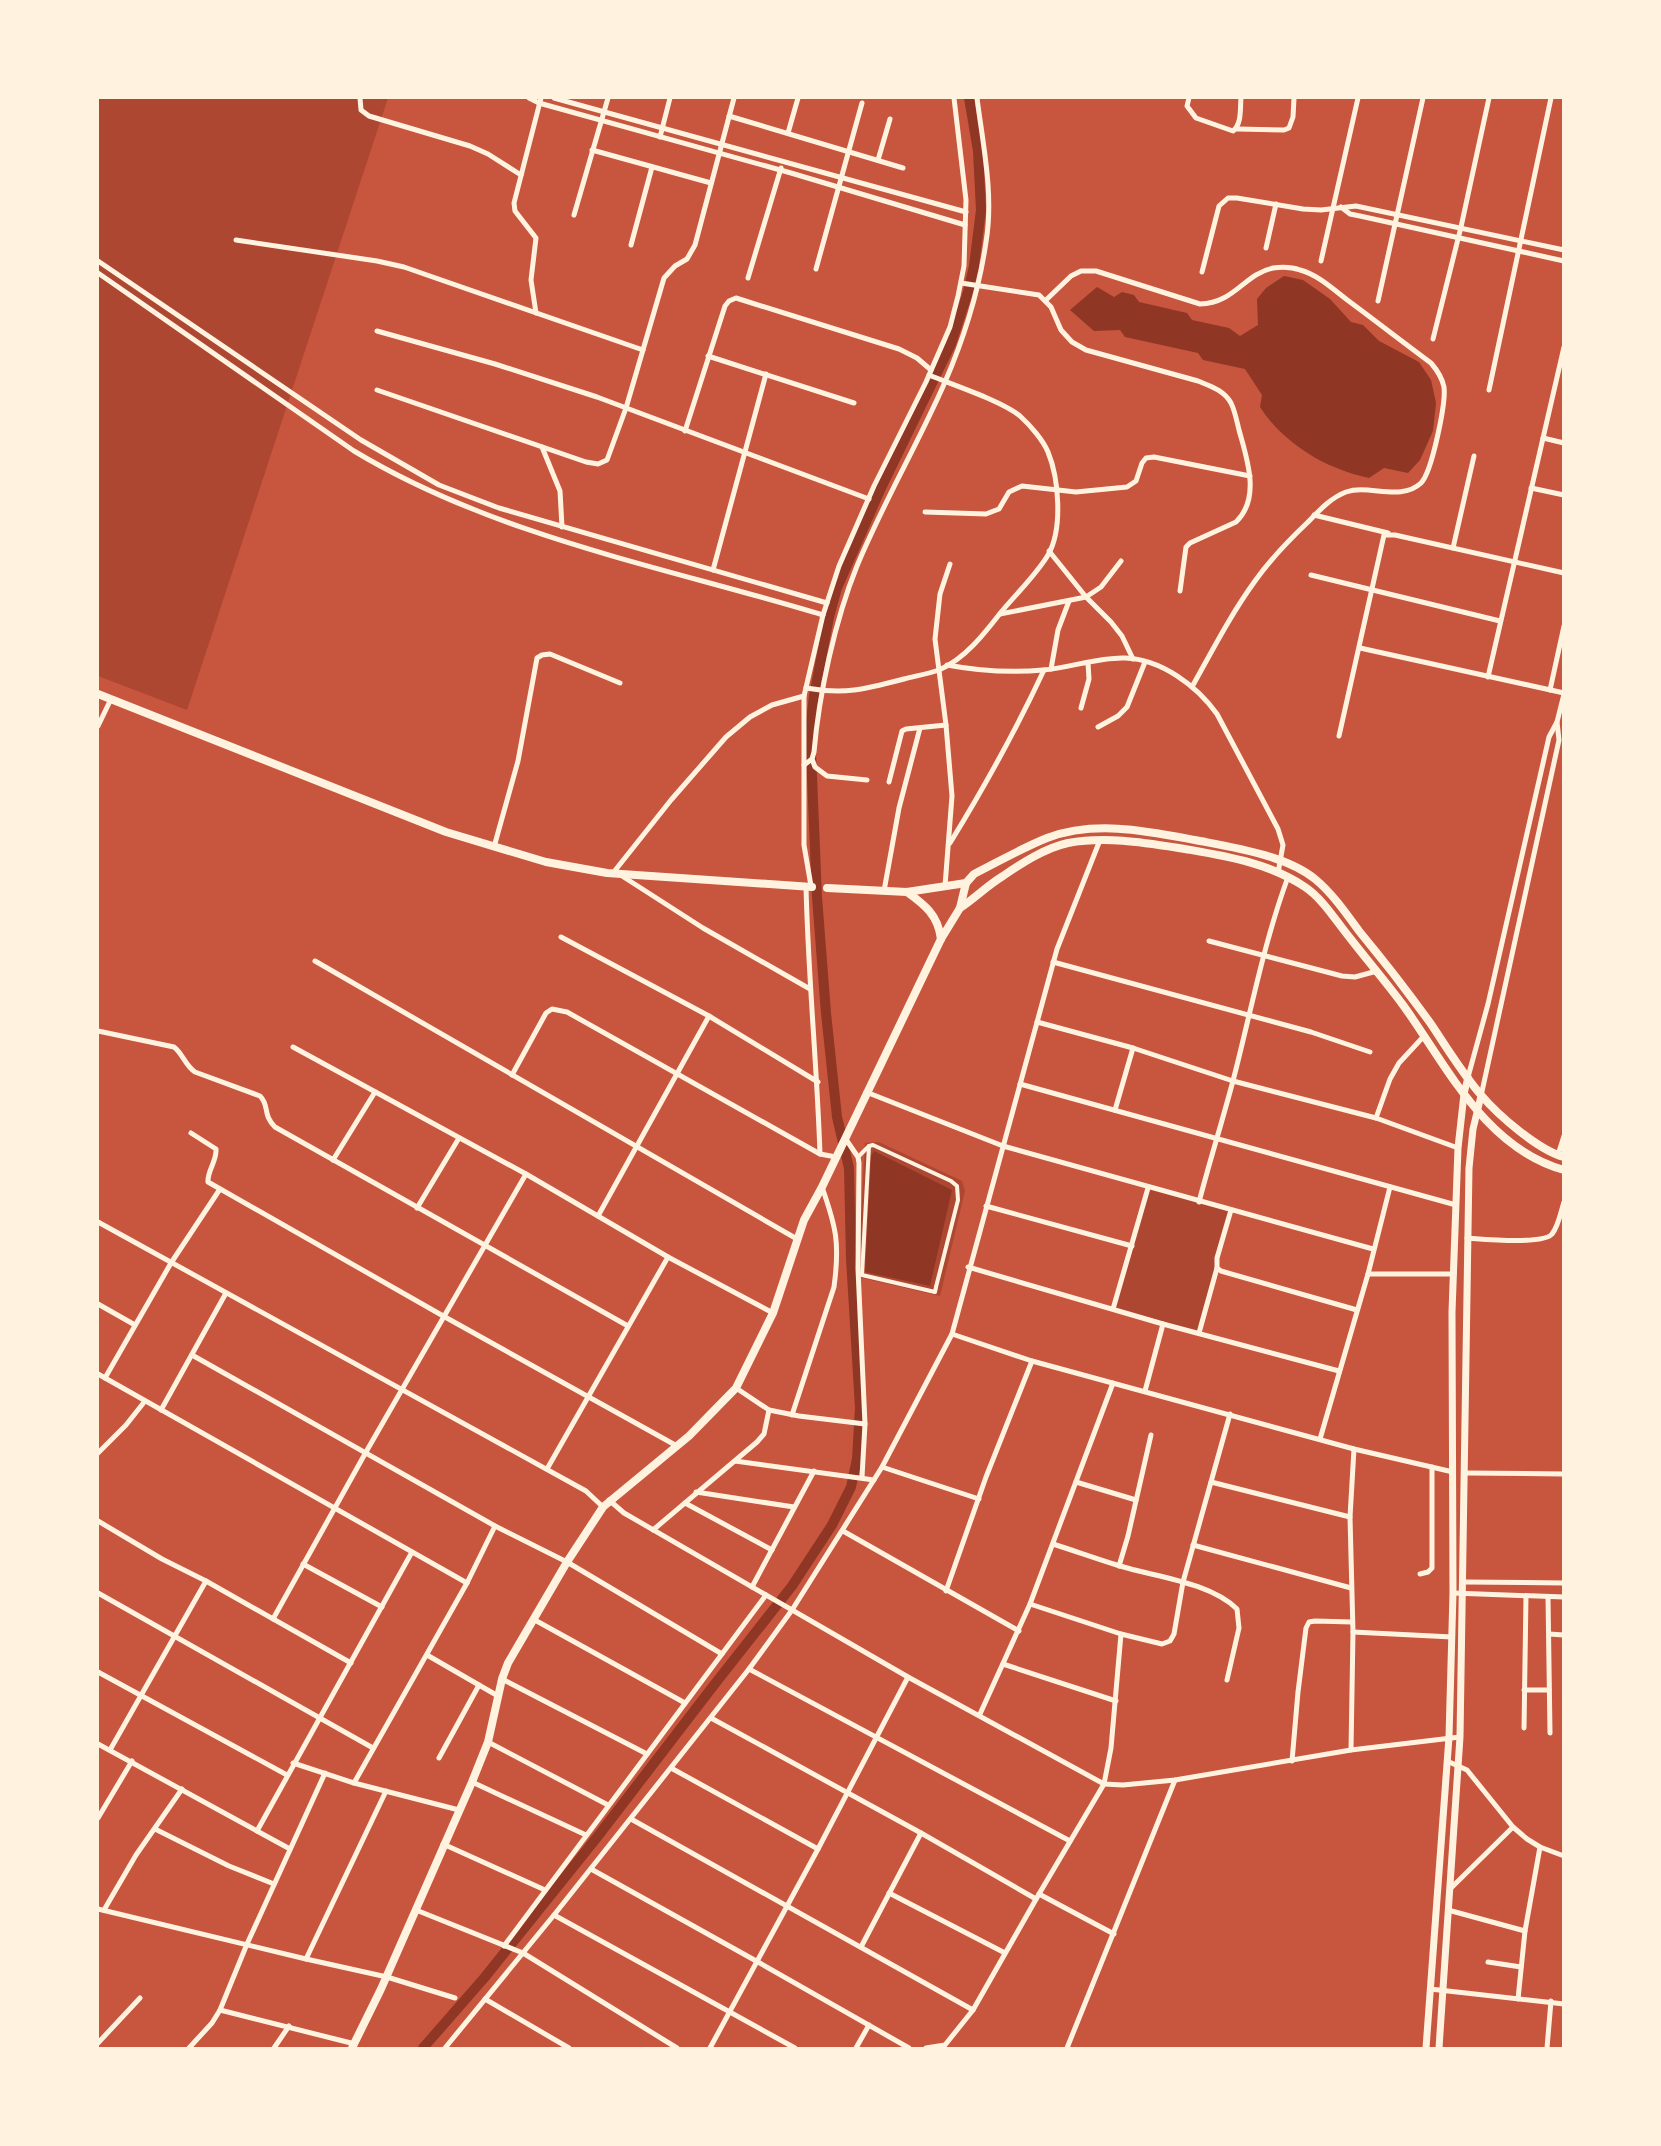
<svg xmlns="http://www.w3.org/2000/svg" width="1661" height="2146" viewBox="0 0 1661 2146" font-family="Arial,sans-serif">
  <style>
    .green { fill: #ae4732 }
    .water { fill: #8f3625 }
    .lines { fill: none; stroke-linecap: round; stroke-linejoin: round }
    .canal { stroke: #8f3625; stroke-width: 10 }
    .pedestrian { stroke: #fff3e0; stroke-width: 4 }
    .minor { stroke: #fff3e0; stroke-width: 5 }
    .tertiary { stroke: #fff3e0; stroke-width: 7 }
    .secondary { stroke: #fff3e0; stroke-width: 8 }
  </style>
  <rect width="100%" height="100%" fill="#c8553d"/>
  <g class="green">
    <path d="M98 98H388L187 710 98 676Z"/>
    <path d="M879 1142 962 1181 965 1191 940 1296 858 1277 865 1143Z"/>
    <path d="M1148 1188 1231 1210 1199 1333 1113 1309Z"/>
  </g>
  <g class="water">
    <path d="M1284 276 1303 280 1330 299 1351 322 1363 325 1379 341 1419 362 1431 380 1436 403 1433 431 1420 460 1408 473 1384 468 1369 478C1326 469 1284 444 1260 407L1262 395 1245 369 1203 360 1198 353 1125 337 1120 330 1094 331 1070 310 1097 287 1114 297 1122 292 1134 295 1139 302 1187 313 1192 320 1229 328 1240 336 1258 325 1257 299 1266 288Z"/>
    <path d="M874 1151 952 1190 930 1286 865 1272 871 1156Z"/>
  </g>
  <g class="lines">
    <path class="canal" d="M423 2048 485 1977 598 1836 714 1685 792 1586 832 1525 851 1487 857 1459 860 1408 851 1258 849 1168 837 1117 826 1013 817 897 810 729 814 696 829 617 837 588 881 488 951 344 968 292 974 266 981 210 978 151 969 98"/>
    <g class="pedestrian">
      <path d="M869 1146 862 1275 935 1292 936 1287"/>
      <path d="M858 1157 869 1146 873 1145 951 1181 957 1186 958 1200 936 1287"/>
    </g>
    <g class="minor">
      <path d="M360 98 361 110 369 116 470 146 488 154 521 175"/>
      <path d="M529 98 539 103 791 173 965 225"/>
      <path d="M554 98 966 212"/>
      <path d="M1189 98 1187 106 1196 118 1233 131C1242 124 1240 108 1241 98"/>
      <path d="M729 116 903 168"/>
      <path d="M1237 129 1284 130 1289 128 1293 117 1294 98"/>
      <path d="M788 133 798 98"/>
      <path d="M660 137 670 98"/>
      <path d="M592 150 711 183"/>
      <path d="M878 160 890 119"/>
      <path d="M1341 207 1350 214 1360 216 1564 261"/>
      <path d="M574 215 608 98"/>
      <path d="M236 240 377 261 404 267 643 350"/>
      <path d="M631 245 652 167"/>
      <path d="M1266 248 1276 204"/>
      <path d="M98 261 361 440 439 485 499 508 827 603"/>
      <path d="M1321 261 1358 98"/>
      <path d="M816 269 862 103"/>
      <path d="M1202 272 1219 206 1228 198H1237L1303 209 1321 210 1356 206 1564 250"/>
      <path d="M98 273 354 451C497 537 665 567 823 615"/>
      <path d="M748 278 781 168"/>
      <path d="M961 283 1039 295 1051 307 1061 330 1072 342 1086 350 1198 381C1210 386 1224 390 1231 403 1235 411 1237 422 1239 430 1247 459 1261 498 1236 522L1190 543 1186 547 1180 591"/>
      <path d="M1046 300 1071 276 1081 271H1096L1200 304C1235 303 1244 274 1273 268 1281 267 1292 267 1300 270 1319 275 1335 291 1350 302 1377 322 1404 343 1431 363 1437 370 1442 377 1444 387 1446 403 1432 472 1421 483 1401 502 1369 484 1346 492 1330 498 1318 512 1307 523 1288 541 1270 560 1255 581 1231 614 1212 651 1192 687"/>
      <path d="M1378 301 1423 98"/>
      <path d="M536 313 531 280 536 238 515 211 514 203 541 98"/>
      <path d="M377 331 495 364 597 397 869 499"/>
      <path d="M1433 339 1461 227 1489 98"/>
      <path d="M708 356 854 403"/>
      <path d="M377 390 586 462 598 464 607 460 626 408 664 278 675 266 687 259 695 245 734 98"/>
      <path d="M1489 390 1551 98"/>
      <path d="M685 431 725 306 729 301 736 298 899 349 917 358 931 370"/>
      <path d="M1543 438 1564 443"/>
      <path d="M542 447 560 491 562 527"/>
      <path d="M1531 488 1564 495"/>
      <path d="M925 512 986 514 999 509 1009 492 1022 486 1076 492 1127 487 1136 481 1142 463 1146 458 1154 457 1250 476"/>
      <path d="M1314 515 1388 533"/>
      <path d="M1453 548 1474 456"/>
      <path d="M1049 551 1086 597 1111 622 1122 636 1133 659"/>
      <path d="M713 570 766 374"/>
      <path d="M1311 575 1500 621"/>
      <path d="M1000 614 1086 597 1101 587 1121 561"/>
      <path d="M1360 648 1564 693"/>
      <path d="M947 665C979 671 1011 673 1043 670 1070 668 1098 657 1125 658 1161 659 1197 686 1217 714L1278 829 1283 845 1278 873"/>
      <path d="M1051 669 1058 630 1069 601"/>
      <path d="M1488 677 1564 347"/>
      <path d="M806 688C845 695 866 689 904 679 915 676 928 674 939 670 965 659 985 633 1002 611 1017 593 1036 575 1048 555 1063 529 1059 479 1048 452 1043 440 1030 425 1020 416 1002 401 953 385 929 375"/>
      <path d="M1550 690 1564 626"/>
      <path d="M1081 708 1089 679 1088 663"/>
      <path d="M98 726 111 699"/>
      <path d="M1098 727 1118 716 1127 707 1145 662"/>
      <path d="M1339 736 1384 535H1395L1564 573"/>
      <path d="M812 759 815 767 827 776 867 780"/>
      <path d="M804 765 812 759 814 752C819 694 835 620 857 566 883 503 918 444 945 382 964 338 979 290 986 242 994 195 983 145 977 98"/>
      <path d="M889 782 902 731 906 729 946 725"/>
      <path d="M950 843C985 786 1016 730 1044 670"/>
      <path d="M494 847 518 761 537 658 542 655 550 654 620 683"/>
      <path d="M613 873 671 800 726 737 750 717 772 705 804 696"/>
      <path d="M619 874 703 928 810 989"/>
      <path d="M806 886C808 976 817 1064 820 1154"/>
      <path d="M811 886 804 845V696L823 615 839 566 874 486 926 382 950 327 958 296 964 266 966 200 954 98"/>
      <path d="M945 886 952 796 946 725 935 639 940 594 950 564"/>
      <path d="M884 891 899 808 920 728"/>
      <path d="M561 937 709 1016 818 1082"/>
      <path d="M1209 941 1342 976 1355 977 1377 971"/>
      <path d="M315 961 797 1239"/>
      <path d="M1053 962 1311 1032 1370 1052"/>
      <path d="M1037 1022 1133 1048 1233 1081 1376 1118 1458 1148"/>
      <path d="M98 1031 174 1047C183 1054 185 1065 195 1072L260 1096C270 1106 262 1114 275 1127L628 1326"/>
      <path d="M293 1047 526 1174 668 1257 773 1313"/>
      <path d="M512 1075 546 1013 552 1009 567 1012 820 1154 836 1157"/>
      <path d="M1468 1077 1488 1004 1549 737 1557 722 1564 694"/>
      <path d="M1020 1084 1456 1205"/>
      <path d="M866 1092 1003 1146 1373 1249"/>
      <path d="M1481 1096 1559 740 1557 722"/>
      <path d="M1115 1110 1133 1048"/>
      <path d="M1376 1118 1390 1079 1399 1063 1424 1036"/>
      <path d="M191 1133 216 1149C217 1161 207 1171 208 1182L445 1317 677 1446"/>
      <path d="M845 1138 858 1157 859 1163 858 1269 865 1424 862 1477"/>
      <path d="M1558 1155 1564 1136"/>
      <path d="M333 1160 375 1092"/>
      <path d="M1199 1202C1210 1160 1223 1119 1234 1077 1251 1011 1264 942 1288 877"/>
      <path d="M986 1206 1132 1246"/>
      <path d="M417 1208 459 1138"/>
      <path d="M1231 1210 1217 1258V1268L1221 1271 1357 1310"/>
      <path d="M598 1216 709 1016"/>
      <path d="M98 1222 586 1491 603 1507"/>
      <path d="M1467 1238C1482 1239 1543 1245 1552 1234 1558 1227 1561 1212 1564 1202"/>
      <path d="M968 1267 1163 1324 1339 1371"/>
      <path d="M1368 1274H1454"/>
      <path d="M98 1304 135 1325"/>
      <path d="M1113 1309 1148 1188"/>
      <path d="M1199 1333 1217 1268"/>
      <path d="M952 1334 1032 1361 1354 1449 1453 1472"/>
      <path d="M192 1355 495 1526 567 1562 722 1654"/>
      <path d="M98 1374 467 1583"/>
      <path d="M105 1378 171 1263 220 1189"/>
      <path d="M736 1388 769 1410 799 1416 865 1424"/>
      <path d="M1145 1391 1163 1324"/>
      <path d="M161 1410 226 1293"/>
      <path d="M792 1415 834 1287C840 1243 836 1227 822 1187"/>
      <path d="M1320 1439 1368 1274 1390 1187"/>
      <path d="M98 1453 126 1425 145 1401"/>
      <path d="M735 1461 874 1480"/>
      <path d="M882 1467 979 1499"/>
      <path d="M547 1469 668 1257"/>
      <path d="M1465 1473 1564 1474"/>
      <path d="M1076 1482 1136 1500"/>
      <path d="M1211 1482 1350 1517"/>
      <path d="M696 1492 794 1507"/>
      <path d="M609 1500 624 1513 908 1677 1104 1784 1123 1785 1175 1780 1351 1750 1460 1737"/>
      <path d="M685 1503 772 1550"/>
      <path d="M98 1521 162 1559 206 1581 351 1663"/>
      <path d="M653 1530 757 1442 764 1434 769 1410"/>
      <path d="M843 1531 1019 1631"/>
      <path d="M1053 1544C1075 1551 1097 1559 1120 1566 1156 1577 1209 1582 1237 1609L1239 1628 1227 1680"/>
      <path d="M1193 1545 1351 1588"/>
      <path d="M303 1564 382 1607"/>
      <path d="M1119 1566 1128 1536 1151 1435"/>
      <path d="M1420 1574 1428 1572 1432 1568V1467"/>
      <path d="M1464 1582 1564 1583"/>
      <path d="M752 1587 814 1471"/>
      <path d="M946 1591 986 1477 1032 1361"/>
      <path d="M98 1593 373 1748"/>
      <path d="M1453 1593 1564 1597"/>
      <path d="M1548 1597 1550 1733"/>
      <path d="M273 1619 366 1452 526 1174"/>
      <path d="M533 1619 685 1703"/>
      <path d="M1353 1632 1452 1637"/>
      <path d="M1121 1634 1162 1644 1170 1641 1174 1634 1183 1582 1230 1414"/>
      <path d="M1549 1634 1564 1635"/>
      <path d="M427 1655 498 1696"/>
      <path d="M1003 1664 1116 1701"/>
      <path d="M749 1669 1070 1841"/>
      <path d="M98 1672 287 1775"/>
      <path d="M502 1679 647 1754"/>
      <path d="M1524 1690H1549"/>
      <path d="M980 1714 1030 1604 1113 1383"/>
      <path d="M711 1718 921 1833 1036 1899"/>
      <path d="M1524 1728 1526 1596"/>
      <path d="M488 1742 608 1805"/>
      <path d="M98 1744 290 1849"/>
      <path d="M110 1750 206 1581"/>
      <path d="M1351 1750 1353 1632 1350 1517 1354 1449"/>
      <path d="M439 1758 479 1685"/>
      <path d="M1292 1761 1298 1692 1306 1628 1309 1622 1315 1621 1352 1622"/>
      <path d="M1447 1761 1467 1770 1513 1827 1527 1839 1540 1847 1564 1856"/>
      <path d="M293 1763 354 1783 459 1810"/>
      <path d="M671 1768 818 1849"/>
      <path d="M472 1782 586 1835"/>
      <path d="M354 1783 467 1583 495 1526"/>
      <path d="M98 1818 132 1761"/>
      <path d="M631 1819 973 2010"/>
      <path d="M155 1829 229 1866 274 1884"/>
      <path d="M257 1831 412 1552"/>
      <path d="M443 1844 545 1890"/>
      <path d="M591 1869 758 1962 909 2048"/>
      <path d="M1450 1889 1513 1827"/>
      <path d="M889 1893 1005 1953"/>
      <path d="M1039 1894 1114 1934"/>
      <path d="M98 1909 306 1959 387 1977 455 1998"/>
      <path d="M104 1910 136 1855 182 1789"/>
      <path d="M416 1910 523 1953 677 2048"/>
      <path d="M1448 1910 1525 1931"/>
      <path d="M554 1915 795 2048"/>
      <path d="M504 1946 766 1595"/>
      <path d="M861 1947 921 1833"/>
      <path d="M306 1959 386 1791"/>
      <path d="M1488 1962 1521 1967"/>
      <path d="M1430 1989 1564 2004"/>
      <path d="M485 1999 569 2048"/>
      <path d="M1518 1999 1525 1931 1540 1847"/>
      <path d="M220 2010 355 2044"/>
      <path d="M98 2043 140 1998"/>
      <path d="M189 2048 212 2023 220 2010 247 1944 325 1773"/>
      <path d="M274 2048 289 2026"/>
      <path d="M445 2048 554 1915 749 1669 792 1610 882 1467 952 1334 1057 949 1100 840"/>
      <path d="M710 2048 818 1849 908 1677"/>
      <path d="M856 2048 869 2025"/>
      <path d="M926 2048 945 2045 973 2010 1039 1894 1104 1784 1111 1748 1121 1634 1030 1604"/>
      <path d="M1067 2048 1175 1780"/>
      <path d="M1547 2048 1551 2001"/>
    </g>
    <g class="tertiary">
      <path d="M1426 2048 1449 1737 1453 1593 1452 1312 1458 1148 1464 1094 1468 1077"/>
      <path d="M1439 2048 1460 1737 1469 1168 1473 1129 1481 1096"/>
    </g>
    <g class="secondary">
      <path d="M98 694 446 832 546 862 607 873 812 887"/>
      <path d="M827 888 907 892 966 883"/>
      <path d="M907 892C925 905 938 915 941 939"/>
      <path d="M960 908C975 898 988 885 1003 876 1022 863 1045 848 1068 843 1107 836 1146 843 1185 849 1225 856 1270 863 1305 887 1323 899 1336 921 1350 938 1367 960 1386 982 1403 1005 1447 1066 1485 1148 1564 1170"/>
      <path d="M352 2048 381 1989 472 1782 488 1742 502 1679 508 1663 567 1562 603 1507 689 1436 736 1388 773 1313 804 1220 822 1187 941 939 960 908 966 883 974 874C998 862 1022 848 1047 838 1095 820 1147 831 1195 840 1231 847 1286 855 1315 879 1332 893 1346 913 1359 931 1384 961 1408 992 1431 1024 1447 1048 1462 1073 1481 1095 1498 1115 1538 1150 1564 1157"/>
    </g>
  </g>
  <rect width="1661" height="2146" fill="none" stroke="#fff3e0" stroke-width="198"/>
</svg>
